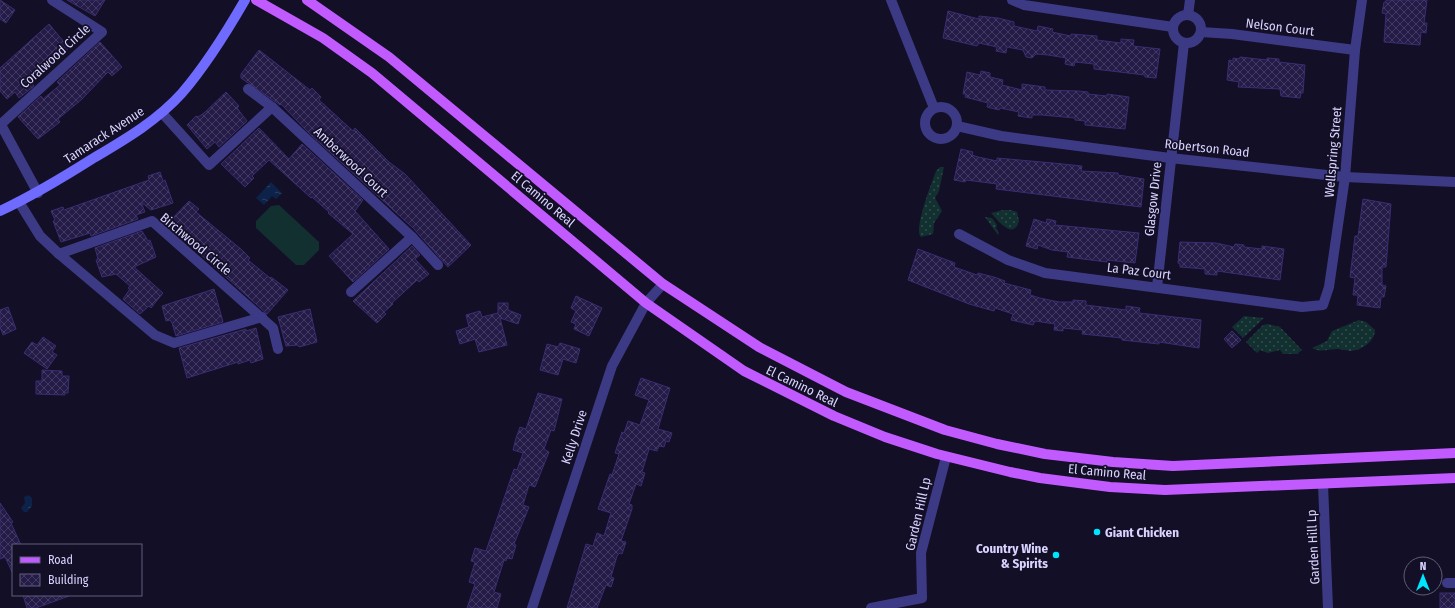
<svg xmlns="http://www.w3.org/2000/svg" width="1455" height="608" viewBox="0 0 1455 608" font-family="'Fira Sans Condensed',sans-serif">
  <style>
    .grass { fill: url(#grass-dots) }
    .garden { fill: #12302f }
    .water { fill: url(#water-ripples) }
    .building { fill: url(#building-cross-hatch); stroke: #3b2d73 }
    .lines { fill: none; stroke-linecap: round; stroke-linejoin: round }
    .minor { stroke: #3d3a85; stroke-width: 10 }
    .tertiary { stroke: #3d3a85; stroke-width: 10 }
    .secondary { stroke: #6f6bff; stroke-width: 10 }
    .primary { stroke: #c25bff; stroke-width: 10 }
    .poi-dot { fill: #00e5ff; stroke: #130f26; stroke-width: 1.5 }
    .labels { text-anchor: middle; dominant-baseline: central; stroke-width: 3.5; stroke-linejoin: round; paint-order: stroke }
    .street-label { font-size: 13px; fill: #d9d4ff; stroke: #130f26 }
    .poi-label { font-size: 13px; font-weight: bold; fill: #d9d4ff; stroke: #130f26; text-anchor: start }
  </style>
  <defs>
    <pattern id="grass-dots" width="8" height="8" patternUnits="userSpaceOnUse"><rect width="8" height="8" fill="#12302f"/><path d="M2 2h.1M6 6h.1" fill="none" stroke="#344d4e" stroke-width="1.8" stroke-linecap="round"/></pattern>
    <pattern id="water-ripples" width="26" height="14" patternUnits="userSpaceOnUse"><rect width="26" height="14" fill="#0c2248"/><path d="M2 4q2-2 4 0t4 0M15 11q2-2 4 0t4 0" fill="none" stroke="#2f4163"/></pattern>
    <pattern id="building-cross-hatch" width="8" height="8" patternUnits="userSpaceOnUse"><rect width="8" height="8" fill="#241b47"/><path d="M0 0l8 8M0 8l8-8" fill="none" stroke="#433b63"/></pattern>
  </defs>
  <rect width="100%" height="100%" fill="#130f26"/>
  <g class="grass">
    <path d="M940 167H944L939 191 935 198 942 211 934 223 933 234 921 237C913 230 932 182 936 171Z"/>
    <path d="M1003 210H1011L1017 212 1019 221C1014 241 997 220 991 213Z"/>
    <path d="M985 217 992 218 997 225 996 228 999 233 998 235Z"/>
    <path d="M1244 316 1264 318 1243 338 1232 327Z"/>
    <path d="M1359 320 1366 322 1375 330C1375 342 1360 351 1350 351 1345 350 1342 349 1337 349 1328 349 1321 353 1312 348L1327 341 1332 331Z"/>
    <path d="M1268 324 1280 327 1302 350 1297 354H1283L1280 350 1268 353 1260 350 1257 353 1246 342 1263 325Z"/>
  </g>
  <path class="garden" d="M279 205 319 242V250L304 265H296L256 228V221L271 206Z"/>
  <g class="water">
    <path d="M271 182 282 193 276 199 272 196 264 205 256 198Z"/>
    <path d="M29 495 32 498V506L27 512H24L21 508 25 503 24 497Z"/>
  </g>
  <g class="building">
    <path d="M0 0 15 10 6 23 0 19Z"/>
    <path d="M67 0H105L95 16Z"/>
    <path d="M1386 0H1427L1424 23H1427L1426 33 1421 32 1420 45 1384 42 1386 14 1382 13 1384 2H1386Z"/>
    <path d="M948 11 979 19V16L998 18 1014 22V26L1037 31 1038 26 1053 29 1052 32 1071 36V34L1097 36V40L1121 43V39L1134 40 1133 46 1160 49 1156 78 1145 77V75L1094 69V64L1075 62 1074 66 1065 64 1066 58 1048 55 1036 54 1032 58 1026 57 1023 50 1007 47 1006 53 996 51 997 47 979 43 977 46 943 38Z"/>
    <path d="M49 24 69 48 32 79 31 82 34 86 19 98 15 92 7 99 0 91V68Z"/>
    <path d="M100 42 122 67 112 76 108 72 81 100 58 119 60 122 38 139 18 117 41 96 43 99 60 85 57 82Z"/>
    <path d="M259 50 310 90 312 88 321 97 319 100 353 131 355 128 389 162 405 174 471 245 448 267 413 228 311 135 281 104 280 105 241 78V74Z"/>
    <path d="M1240 57 1267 60V58L1279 59V62L1305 65 1303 93H1301L1300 98 1281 96 1280 89 1238 87 1239 82 1227 80 1229 60 1233 61V58L1239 59Z"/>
    <path d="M981 71 990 73V77L1003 80 1002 85 1022 90V84L1045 87V90L1078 91 1088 92V94L1107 96V94L1129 97 1125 129 1085 125V121L1075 120V118L1042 115H1032V118L1018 116 1019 112 1000 108 999 110 987 107 988 103 965 97 966 94H963L967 72 980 75Z"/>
    <path d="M226 92 239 106 237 108 247 121 219 147 215 142 207 149 187 125 196 116 198 117 204 113Z"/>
    <path d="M259 128 289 159 302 144 363 200 355 211 389 249 353 282 329 256 353 234 328 213 329 212 312 197 311 198 269 160 252 176 254 178 245 187 221 164Z"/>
    <path d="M961 149 973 152 972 155 978 157 997 161V158L1053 163 1082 166 1081 171 1118 173V175L1144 179 1141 207 996 189 997 184 966 180 965 182 954 180Z"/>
    <path d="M160 172 163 181 165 180 173 203 151 210 141 202 145 212 136 215 138 219 91 236 90 233 61 242 53 221 55 220 51 211 63 207 64 210 149 180 148 176Z"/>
    <path d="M1363 199 1391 204 1386 267H1382V285L1386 286 1384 297H1381L1380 308 1357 305 1358 295H1353L1355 278 1350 277 1355 236H1358Z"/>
    <path d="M189 201 199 209 196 212 242 250 250 258 248 260 270 278 271 277 288 290 267 314 167 224Z"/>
    <path d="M1034 219 1046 223 1047 219 1056 221 1055 225 1139 233 1135 263 1107 260V262L1067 257 1068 252 1052 250 1038 245 1037 249 1026 246Z"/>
    <path d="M142 231 148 241 150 240 156 257 134 267 163 293 151 308 149 306 140 314 123 299 130 289 128 288 130 286 116 274 102 277 96 260 98 259 95 248Z"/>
    <path d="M1180 242 1216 243 1234 247 1235 244 1244 245V247L1262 249V246L1284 249 1280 280 1217 271V275L1205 274V269L1180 267V264L1178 263Z"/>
    <path d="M412 246 420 255 415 259 429 274 419 282 417 280 392 303 393 304 384 312 386 314 377 323 353 301Z"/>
    <path d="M918 249 955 263 954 267 977 275 978 273 994 277 1005 281 1004 283 1031 290 1030 295 1040 298 1059 302H1073V300L1086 301V305L1126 310V306L1140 308 1139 313 1201 320 1199 348 1159 342V344L1122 340V338L1082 334 1083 330 1063 328V331L1054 330 1055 324 1035 321 1033 325 1011 320 1013 314 995 308 994 311 969 304 908 280Z"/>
    <path d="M214 289 223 322 176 336 172 323 170 320 166 321 162 306Z"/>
    <path d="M576 296 602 308 589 336 574 329 576 324 571 322 576 311 571 308Z"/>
    <path d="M498 303H508V310L521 315 518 324 500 318 507 345 479 352 475 339 460 344 456 331 469 327 466 315 480 311 482 317 498 313Z"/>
    <path d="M8 307 16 329 3 335 0 327V310Z"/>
    <path d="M310 309 317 342 299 347 298 345 286 346 278 317Z"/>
    <path d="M256 328 263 359 251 363 250 360 238 364V362L187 378 179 348 246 329V331Z"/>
    <path d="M1232 331 1241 340 1232 348 1224 339Z"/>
    <path d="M43 337 56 346 52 352 57 355 47 369 24 353 32 342 37 345Z"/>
    <path d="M560 343 580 349 576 363 563 359 558 375 540 370 547 344 558 347Z"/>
    <path d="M42 370 62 371V376H69L68 393H65V395L36 394V381H42Z"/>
    <path d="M641 378 670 388 658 429 672 433 669 442 666 441 664 447 659 446 657 451 649 449 642 472 645 473 641 486 636 484 629 504 632 505V509L621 541 626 542 622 554 620 553 617 556 611 577 614 578 611 587 606 585 597 608H567L586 544 593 546 597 533 604 536 611 513 598 509 610 474 612 475 619 454 615 453 622 432 624 433 628 421 640 425 649 400 635 395Z"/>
    <path d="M538 393 562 399 554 431 551 430 544 449 549 452 535 487 529 485 523 505 529 507 514 544 516 545 512 559 507 558 506 561 504 560 498 579 494 592 501 594 497 608H467L475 584 469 582 475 562 471 561 475 548 486 551 514 469 517 470 523 453 513 450 516 438 520 427 526 429Z"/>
    <path d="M0 503 13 522 11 523 21 545H13V574L5 557 0 559Z"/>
    <rect x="1440" y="593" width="15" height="15"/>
    <path d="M23 595H69V596L36 608H27Z"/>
  </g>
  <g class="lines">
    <g class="minor">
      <path d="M891 0 934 108"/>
      <path d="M1012 0 1024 5 1173 27"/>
      <circle cx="1187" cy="29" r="14"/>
      <path d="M1188 15 1190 0"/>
      <path d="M1201 32 1232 34 1355 50"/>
      <path d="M248 89 272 107 412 237 438 265"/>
      <circle cx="941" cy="123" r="16"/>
      <path d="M162 113 209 165 272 107"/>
      <path d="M0 123 38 193"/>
      <path d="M1 124 102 32 52 0"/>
      <path d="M957 126 1001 136 1170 158 1345 177 1455 182"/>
      <path d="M19 202 40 236 59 254 152 221 273 328 278 349"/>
      <path d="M959 234 1008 260 1045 273 1302 307 1323 305 1329 287 1345 177 1355 50 1362 0"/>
      <path d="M59 254 155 335 174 343 262 317"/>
      <path d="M1157 287 1184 43"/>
      <path d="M351 292 412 237"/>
      <path d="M1323 484 1328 608"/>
      <path d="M1447 583H1455"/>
      <path d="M871 608 922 598 921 553 946 457"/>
    </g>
    <path class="tertiary" d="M532 608 612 366 646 303 663 284"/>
    <path class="secondary" d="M0 211C32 196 62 178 92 159 124 140 157 121 182 93 207 64 226 33 245 0"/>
    <g class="primary">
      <path d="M256 0 323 38 372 73 646 303 744 371 834 416 885 437 937 454 1010 472 1040 478 1110 487 1165 490 1455 478"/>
      <path d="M307 0 389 57 663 284 759 347 846 392 945 430 997 444 1045 454 1113 462 1173 466 1455 453"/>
    </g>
  </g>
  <g class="poi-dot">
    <circle cx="1097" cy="532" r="4"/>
    <circle cx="1056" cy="555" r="4"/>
  </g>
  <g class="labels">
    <g class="street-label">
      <text transform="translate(1280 27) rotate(7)">Nelson Court</text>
      <text transform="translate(55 56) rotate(-42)">Coralwood Circle</text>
      <text transform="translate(104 135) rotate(-33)">Tamarack Avenue</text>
      <text transform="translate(1207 148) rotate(6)">Robertson Road</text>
      <text transform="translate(1333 152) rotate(-85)">Wellspring Street</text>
      <text transform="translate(351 162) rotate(43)">Amberwood Court</text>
      <text transform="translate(543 199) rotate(40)">El Camino Real</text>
      <text transform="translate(1153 199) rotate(-84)">Glasgow Drive</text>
      <text transform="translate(196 244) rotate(40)">Birchwood Circle</text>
      <text transform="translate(1139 271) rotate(7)">La Paz Court</text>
      <text transform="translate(802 386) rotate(26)">El Camino Real</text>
      <text transform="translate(574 437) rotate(-72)">Kelly Drive</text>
      <text transform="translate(1107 472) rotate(5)">El Camino Real</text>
      <text transform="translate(918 514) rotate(-77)">Garden Hill Lp</text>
      <text transform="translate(1313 547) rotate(-93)">Garden Hill Lp</text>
    </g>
    <g class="poi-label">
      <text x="1105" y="532">Giant Chicken</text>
      <text x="1048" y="548" text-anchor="end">Country Wine<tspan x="1048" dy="15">&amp; Spirits</tspan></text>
    </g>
  </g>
  <rect x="12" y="544" width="130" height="52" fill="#130f26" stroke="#625e7d"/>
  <rect x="20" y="557" width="20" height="6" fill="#c25bff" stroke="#625e7d"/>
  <text x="48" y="564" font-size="12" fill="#d9d4ff">Road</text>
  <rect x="20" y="574" width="20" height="12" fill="url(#building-cross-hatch)" stroke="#625e7d"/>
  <text x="48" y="584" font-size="12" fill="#d9d4ff">Building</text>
  <g transform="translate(1423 576)"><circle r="19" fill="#130f26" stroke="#625e7d"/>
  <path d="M0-3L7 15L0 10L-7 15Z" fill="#00e5ff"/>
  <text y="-6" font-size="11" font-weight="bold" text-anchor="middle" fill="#d9d4ff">N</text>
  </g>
</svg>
